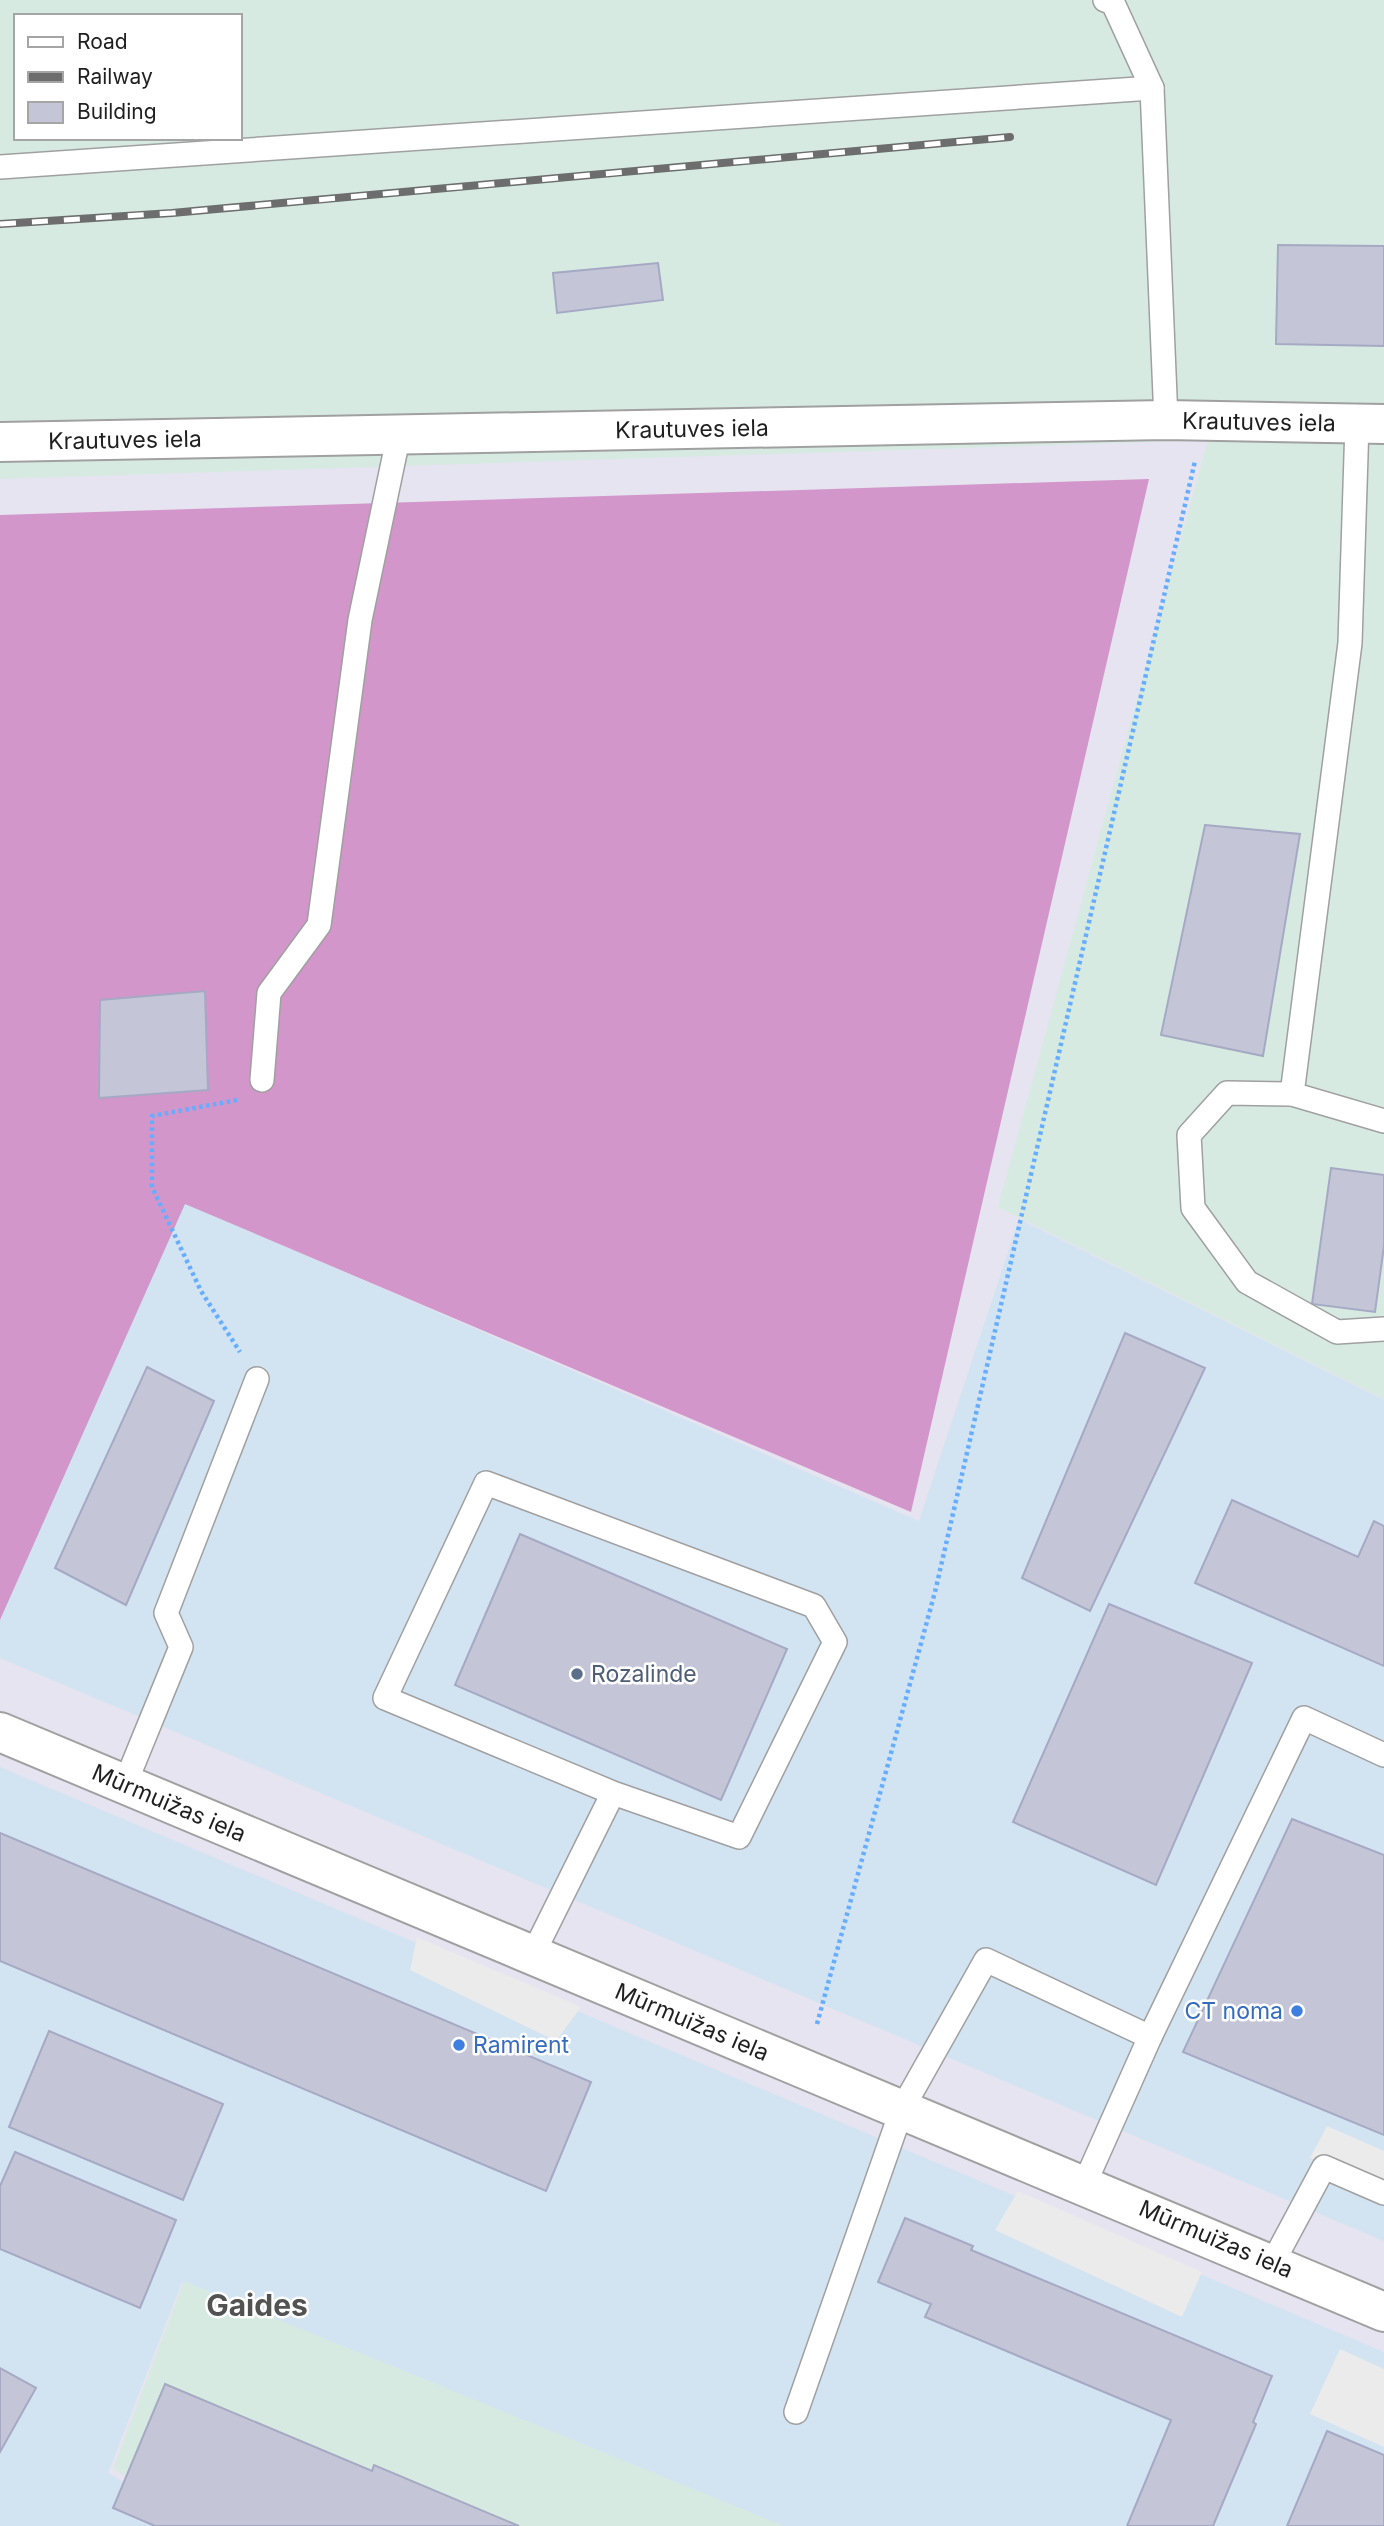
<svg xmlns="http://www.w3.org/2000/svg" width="1384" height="2526" viewBox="0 0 1384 2526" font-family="Inter,sans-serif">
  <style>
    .commercial { fill: #d2e3f2 }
    .industrial { fill: #d6eae2; fill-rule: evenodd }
    .forest { fill: #d296ca }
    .parking { fill: #ebebeb }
    .building { fill: #c4c6d7; stroke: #a5a9c3; stroke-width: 2 }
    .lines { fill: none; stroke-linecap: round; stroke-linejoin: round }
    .service-casing { stroke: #a0a0a0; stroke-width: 26 }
    .minor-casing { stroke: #a0a0a0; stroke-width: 42 }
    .tertiary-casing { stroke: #a0a0a0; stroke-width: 42 }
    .path { stroke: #66adff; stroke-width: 4.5; stroke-dasharray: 3.5 3.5; stroke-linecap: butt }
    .service { stroke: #fff; stroke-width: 23 }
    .minor { stroke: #fff; stroke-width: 38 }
    .tertiary { stroke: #fff; stroke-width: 38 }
    .rail-casing { stroke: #6d6d6d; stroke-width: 8 }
    .rail { stroke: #fff; stroke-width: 5; stroke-dasharray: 16; stroke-linecap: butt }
    .service-dot { fill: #5c6f8a; stroke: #fff; stroke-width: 2.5 }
    .shop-dot { fill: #3f7fe0; stroke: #fff; stroke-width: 2.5 }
    .labels { text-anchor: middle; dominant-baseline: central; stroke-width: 5; stroke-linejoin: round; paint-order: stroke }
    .street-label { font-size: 23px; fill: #1f1f1f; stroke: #fff }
    .service-label { font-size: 23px; fill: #4e5e75; stroke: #fff; text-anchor: start }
    .shop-label { font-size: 23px; fill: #366cbe; stroke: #fff; text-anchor: end }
    .district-label { font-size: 30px; font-weight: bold; fill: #525252; stroke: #fff }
  </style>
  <rect width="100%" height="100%" fill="#e5e4f0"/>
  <g class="commercial">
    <path d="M183 1202 919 1521 1019 1219 1384 1400V2241L0 1658V1608Z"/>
    <path d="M0 1767 1384 2352V2526H782L182 2282 108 2473 199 2526H0Z"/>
  </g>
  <g class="industrial">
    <path d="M0 0H1384V1399L998 1207 1208 440 0 479ZM16 16H240V138H16Z"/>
    <path d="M184 2281 784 2526H207L113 2469Z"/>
  </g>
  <path class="forest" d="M1149 479 911 1512 185 1204 0 1620V515Z"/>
  <g class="parking">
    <path d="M417 1937 581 2007 556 2041 410 1970Z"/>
    <path d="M1327 2126 1384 2151V2190L1310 2158Z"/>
    <path d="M1018 2191 1202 2272 1182 2317 995 2230Z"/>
    <path d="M1340 2349 1384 2369V2447L1310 2414Z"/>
  </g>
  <g class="building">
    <path d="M1278 245 1384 246V346L1276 344Z"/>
    <path d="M658 263 663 300 557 313 553 273Z"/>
    <path d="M1205 825 1300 834 1263 1056 1161 1035Z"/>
    <path d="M205 991 208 1090 99 1098 100 1000Z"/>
    <path d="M1331 1168 1384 1175V1246L1375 1312 1312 1304Z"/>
    <path d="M1125 1333 1205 1368 1090 1611 1022 1578Z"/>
    <path d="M147 1367 214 1401 126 1605 55 1568Z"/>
    <path d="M1232 1500 1358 1557 1374 1521 1384 1526V1666L1195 1583Z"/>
    <path d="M520 1534 787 1649 721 1800 455 1685Z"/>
    <path d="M1109 1604 1252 1663 1156 1885 1013 1822Z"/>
    <path d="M1292 1819 1384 1855V2135L1183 2052Z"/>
    <path d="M0 1833 591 2082 546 2191 0 1961Z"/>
    <path d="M49 2031 223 2104 183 2200 9 2127Z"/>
    <path d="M15 2152 176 2220 140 2308 0 2249V2186Z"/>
    <path d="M905 2218 973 2246 971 2250 1272 2376 1253 2422 1256 2424 1213 2526H1127L1171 2420 925 2317 931 2304 878 2282Z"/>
    <path d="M0 2368 36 2388 0 2452Z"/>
    <path d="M165 2384 372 2471 374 2465 519 2526H155L113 2508Z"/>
    <path d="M1327 2431 1384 2455V2526H1287Z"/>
  </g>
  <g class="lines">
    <g class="service-casing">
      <g id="service">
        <path d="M1105 0 1113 3 1152 88 1166 420"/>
        <path d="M0 167 1152 88"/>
        <path d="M1357 424 1350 643 1292 1094 1384 1121"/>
        <path d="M262 1080 269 993 319 925 360 620 399 434"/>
        <path d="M1292 1094 1227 1093 1189 1135 1193 1208 1247 1282 1337 1332 1384 1329"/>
        <path d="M125 1784 181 1647 166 1613 257 1379"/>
        <path d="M532 1956 613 1793 739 1837 835 1642 814 1606 486 1483 385 1698 613 1793"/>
        <path d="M1150 2037 1304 1718 1384 1755"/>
        <path d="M1273 2262 1324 2167 1384 2193"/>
        <path d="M796 2412 902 2109 986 1960 1150 2037 1084 2185"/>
      </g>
    </g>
    <g class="minor-casing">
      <path id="minor" d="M0 442 1166 420 1384 424"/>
    </g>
    <g class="tertiary-casing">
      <path id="tertiary" d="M0 1732 1384 2312"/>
    </g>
    <g class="path">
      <path d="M237 1100 152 1116V1187L201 1291 240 1352"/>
      <path d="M817 2024 935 1592 1195 461"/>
    </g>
    <use href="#service" class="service"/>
    <use href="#minor" class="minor"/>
    <use href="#tertiary" class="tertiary"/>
    <g class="rail-casing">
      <path id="rail" d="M0 224 172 213 1010 137"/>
    </g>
    <use href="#rail" class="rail"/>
  </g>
  <circle class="service-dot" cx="577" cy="1674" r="7"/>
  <g class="shop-dot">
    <circle cx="1297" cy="2011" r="7"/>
    <circle cx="459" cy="2045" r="7"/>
  </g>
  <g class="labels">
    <g class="street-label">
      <text transform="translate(1259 422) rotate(1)">Krautuves iela</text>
      <text transform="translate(692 429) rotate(-1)">Krautuves iela</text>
      <text transform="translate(125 440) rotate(-1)">Krautuves iela</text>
      <text transform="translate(169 1803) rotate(23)">Mūrmuižas iela</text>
      <text transform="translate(692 2022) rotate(23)">Mūrmuižas iela</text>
      <text transform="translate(1216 2239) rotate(23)">Mūrmuižas iela</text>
    </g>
    <g class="service-label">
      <text x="591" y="1674">Rozalinde</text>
    </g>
    <g class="shop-label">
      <text x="1283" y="2011">CT noma</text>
      <text x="473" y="2045" text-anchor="start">Ramirent</text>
    </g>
    <g class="district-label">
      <text x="257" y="2305">Gaides</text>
    </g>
  </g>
  <rect x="14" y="14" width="228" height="126" fill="#ffffff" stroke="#a5a5a5" stroke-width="2"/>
  <rect x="28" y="37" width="35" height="10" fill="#ffffff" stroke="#a5a5a5" stroke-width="2"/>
  <text x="77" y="49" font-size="21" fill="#1f1f1f">Road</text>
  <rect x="28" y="72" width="35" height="10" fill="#6d6d6d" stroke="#a5a5a5" stroke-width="2"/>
  <text x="77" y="84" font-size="21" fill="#1f1f1f">Railway</text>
  <rect x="28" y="102" width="35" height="21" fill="#c4c6d7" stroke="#a5a5a5" stroke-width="2"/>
  <text x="77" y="119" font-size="21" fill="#1f1f1f">Building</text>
</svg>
